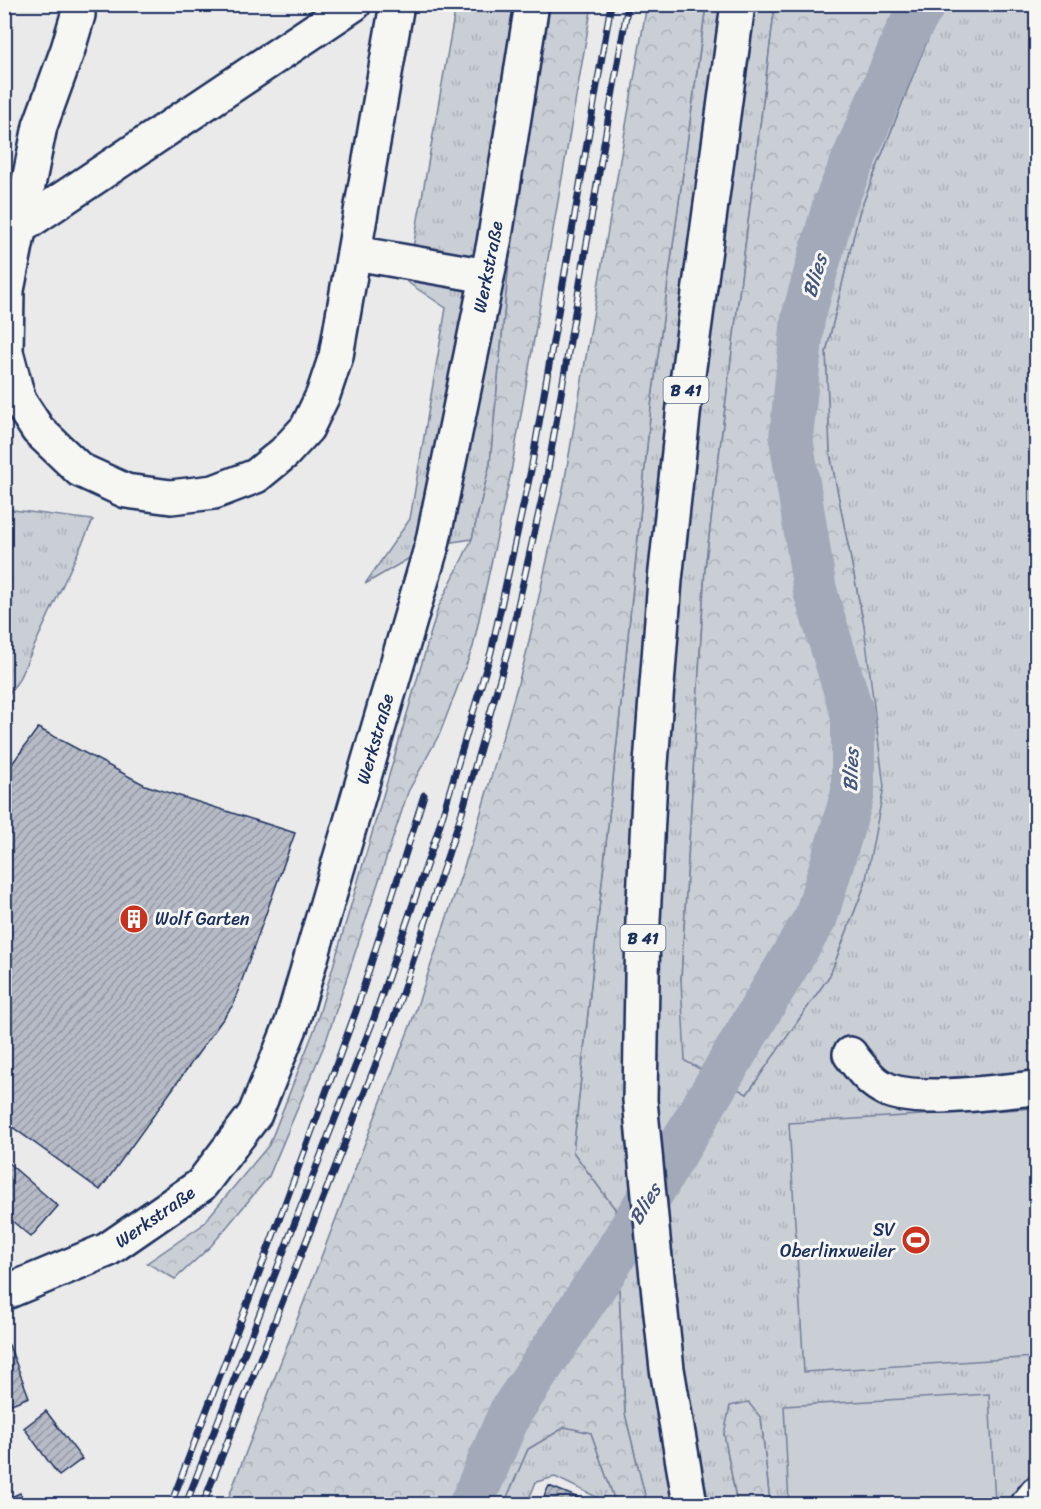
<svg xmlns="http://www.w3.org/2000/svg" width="1041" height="1509" viewBox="0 0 1041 1509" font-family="Sriracha,sans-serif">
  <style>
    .grass { fill: url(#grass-tufts); stroke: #727e9a; stroke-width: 1.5 }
    .forest { fill: url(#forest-crowns); stroke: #727e9a; stroke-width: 1.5 }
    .pitch { fill: #caced5; stroke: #727e9a; stroke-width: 1.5 }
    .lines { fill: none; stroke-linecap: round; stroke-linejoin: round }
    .river { stroke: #a2aaba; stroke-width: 44 }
    .building { fill: url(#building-hatch); stroke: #1b2f5e; stroke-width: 1.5 }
    .minor-casing { stroke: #1b2f5e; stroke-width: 38 }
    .highway-casing { stroke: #1b2f5e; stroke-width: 38 }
    .minor { stroke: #f6f6f2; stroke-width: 33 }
    .highway { stroke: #f6f6f2; stroke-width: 33 }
    .rail-casing { stroke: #1b2f5e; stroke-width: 7 }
    .rail { stroke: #f6f6f2; stroke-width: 4.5; stroke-dasharray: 14; stroke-linecap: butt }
    .labels { text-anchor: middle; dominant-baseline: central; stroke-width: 6; stroke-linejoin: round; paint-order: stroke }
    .shield { fill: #f6f6f2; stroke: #5d6b8a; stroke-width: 1.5 }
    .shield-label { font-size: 16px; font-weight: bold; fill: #1b2f5e }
    .street-label { font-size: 18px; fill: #1b2f5e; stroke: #f6f6f2 }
    .poi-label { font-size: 18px; fill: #1b2f5e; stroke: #f6f6f2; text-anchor: start }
    .water-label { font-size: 20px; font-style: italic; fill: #44547a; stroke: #f6f6f2 }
  </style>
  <defs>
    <pattern id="grass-tufts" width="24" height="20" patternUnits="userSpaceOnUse" patternTransform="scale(1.5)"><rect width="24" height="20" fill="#caced5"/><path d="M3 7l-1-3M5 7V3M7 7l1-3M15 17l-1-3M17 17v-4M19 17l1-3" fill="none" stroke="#adb1b9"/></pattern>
    <pattern id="forest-crowns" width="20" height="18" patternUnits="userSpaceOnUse" patternTransform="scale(1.5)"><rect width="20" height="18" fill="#caced5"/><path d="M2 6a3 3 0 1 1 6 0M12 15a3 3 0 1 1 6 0" fill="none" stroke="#adb1b9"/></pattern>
    <pattern id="building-hatch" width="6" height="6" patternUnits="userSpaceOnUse" patternTransform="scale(1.5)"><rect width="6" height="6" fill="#b6bbc6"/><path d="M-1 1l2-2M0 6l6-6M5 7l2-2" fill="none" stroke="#9398a4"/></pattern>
  </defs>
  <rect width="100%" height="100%" fill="#e9eae9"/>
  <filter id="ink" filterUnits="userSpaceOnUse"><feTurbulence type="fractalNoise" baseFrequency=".0167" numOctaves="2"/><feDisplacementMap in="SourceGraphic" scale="12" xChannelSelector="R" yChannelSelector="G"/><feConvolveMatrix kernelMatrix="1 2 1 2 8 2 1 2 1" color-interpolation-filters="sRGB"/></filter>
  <g filter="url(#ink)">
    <g class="grass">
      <path d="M456 5H550L517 178 490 464 472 539 432 545 365 584 410 519 446 308 407 282Z"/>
      <path d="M706 5H775L705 569 681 980 747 1094 830 975 865 884 864 626 830 454 826 352 859 213 919 60 936 20 946 5H1022L1036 10V1504H770L761 1418 724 1433 737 1504H647L625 1414 615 1209 573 1152 624 676 651 406Z"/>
      <path d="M5 509 93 520 18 681 5 699Z"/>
      <path d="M565 1427 591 1432 616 1504H604L603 1500 555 1477 536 1482 527 1504H504L528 1449Z"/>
    </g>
    <g class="forest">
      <path d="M647 4 706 5 651 406 624 676 573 1152 615 1209 625 1414 647 1504H616L591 1433 565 1427 528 1449 504 1504H226L412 1021 473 840 525 659 564 484Z"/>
      <path d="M550 5H592L511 472 473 647 440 733 408 792 326 1041 269 1176 211 1246 175 1279 147 1263 201 1226 269 1145 315 1028 438 608 472 539 490 464 517 178Z"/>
      <path d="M775 5H946L936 20 919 60 859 213 826 352 830 454 864 626 884 787 865 884 830 975 747 1094 685 1061 681 980 705 569Z"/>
      <path d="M748 1402 761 1418 770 1504H737L724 1434 730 1406Z"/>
    </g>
    <g class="pitch">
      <path d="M1036 1108V1357L804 1372 789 1123Z"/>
      <path d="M989 1394 995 1504H789L784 1406Z"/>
    </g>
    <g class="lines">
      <path class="river" d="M471 1504 510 1413 610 1263 816 917 853 793V716L815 591 791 438 803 318 834 206 906 34 924 4"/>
    </g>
    <g class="building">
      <path d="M38 728 145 785 295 833 233 1005 100 1190 4 1121V775Z"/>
      <path d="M6 1161 58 1206 31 1237 4 1214V1163Z"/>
      <path d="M9 1345 29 1397 4 1407V1347Z"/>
      <path d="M46 1411 82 1459 59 1476 24 1428Z"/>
      <path d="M549 1486 593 1504H546L541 1503Z"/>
      <path d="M20 1493 26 1504H4V1500Z"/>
    </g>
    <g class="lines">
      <g class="minor-casing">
        <g id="minor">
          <path d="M78 4V15L68 49 40 126 7 290 6 352 19 401 38 430 80 470 126 491 171 497 214 492 256 476 284 453 307 428 323 395 336 356 397 4"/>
          <path d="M19 228 354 4"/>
          <path d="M355 253 487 276"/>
          <path d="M850 1054C859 1066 869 1080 882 1087 910 1105 1001 1091 1036 1088"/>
          <path d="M4 1293 107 1250 201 1185 255 1114 292 1023 432 545 494 243 532 4"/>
          <path d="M1028 1504 1036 1494"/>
        </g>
      </g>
      <g class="highway-casing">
        <path id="highway" d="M690 1504 667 1369 654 1249 640 1100 643 920 650 777 665 580 685 397 738 4"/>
      </g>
      <use href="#minor" class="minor"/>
      <use href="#highway" class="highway"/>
      <g class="rail-casing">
        <g id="rail">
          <path d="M171 1504 276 1228 356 1011 424 795"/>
          <path d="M186 1504 374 1018 437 834 491 652 531 470 611 4"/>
          <path d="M203 1504 395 1015 462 812 507 654 546 481 628 4"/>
        </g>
      </g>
      <use href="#rail" class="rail"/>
    </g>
  </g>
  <defs>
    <g id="building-disc" transform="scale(1.5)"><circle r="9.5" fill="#c8321e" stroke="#f6f6f2"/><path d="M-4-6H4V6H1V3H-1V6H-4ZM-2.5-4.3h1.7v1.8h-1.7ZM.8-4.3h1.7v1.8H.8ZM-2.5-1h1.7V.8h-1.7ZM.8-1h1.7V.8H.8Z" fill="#fff"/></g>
    <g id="stadium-disc" transform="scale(1.5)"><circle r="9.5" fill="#c8321e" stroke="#f6f6f2"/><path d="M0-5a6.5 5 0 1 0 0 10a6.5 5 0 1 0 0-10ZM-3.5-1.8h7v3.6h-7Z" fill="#fff"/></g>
  </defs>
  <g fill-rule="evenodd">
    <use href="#building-disc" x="134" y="919"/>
    <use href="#stadium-disc" x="916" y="1240"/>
  </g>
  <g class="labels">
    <g class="shield">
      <rect x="663.5" y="377" width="45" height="26" rx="4.5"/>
      <rect x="620.5" y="925" width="45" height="26" rx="4.5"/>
    </g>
    <g class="shield-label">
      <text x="686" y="390">B 41</text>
      <text x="643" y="938">B 41</text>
    </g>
    <g class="street-label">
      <text transform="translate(488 267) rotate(-79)">Werkstraße</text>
      <text transform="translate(375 739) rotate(-74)">Werkstraße</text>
      <text transform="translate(155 1217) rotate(-35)">Werkstraße</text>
    </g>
    <g class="poi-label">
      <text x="155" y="919">Wolf Garten</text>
      <text x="895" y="1230" text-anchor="end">SV<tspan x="895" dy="21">Oberlinxweiler</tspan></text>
    </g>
    <g class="water-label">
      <text transform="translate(815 276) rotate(-74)">Blies</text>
      <text transform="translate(851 770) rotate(-88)">Blies</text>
      <text transform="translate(645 1204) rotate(-59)">Blies</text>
    </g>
  </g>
  <rect width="1041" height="1509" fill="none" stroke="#f6f6f2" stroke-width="24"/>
  <rect x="12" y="12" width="1017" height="1485" fill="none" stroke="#1b2f5e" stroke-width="2" filter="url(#ink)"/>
</svg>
